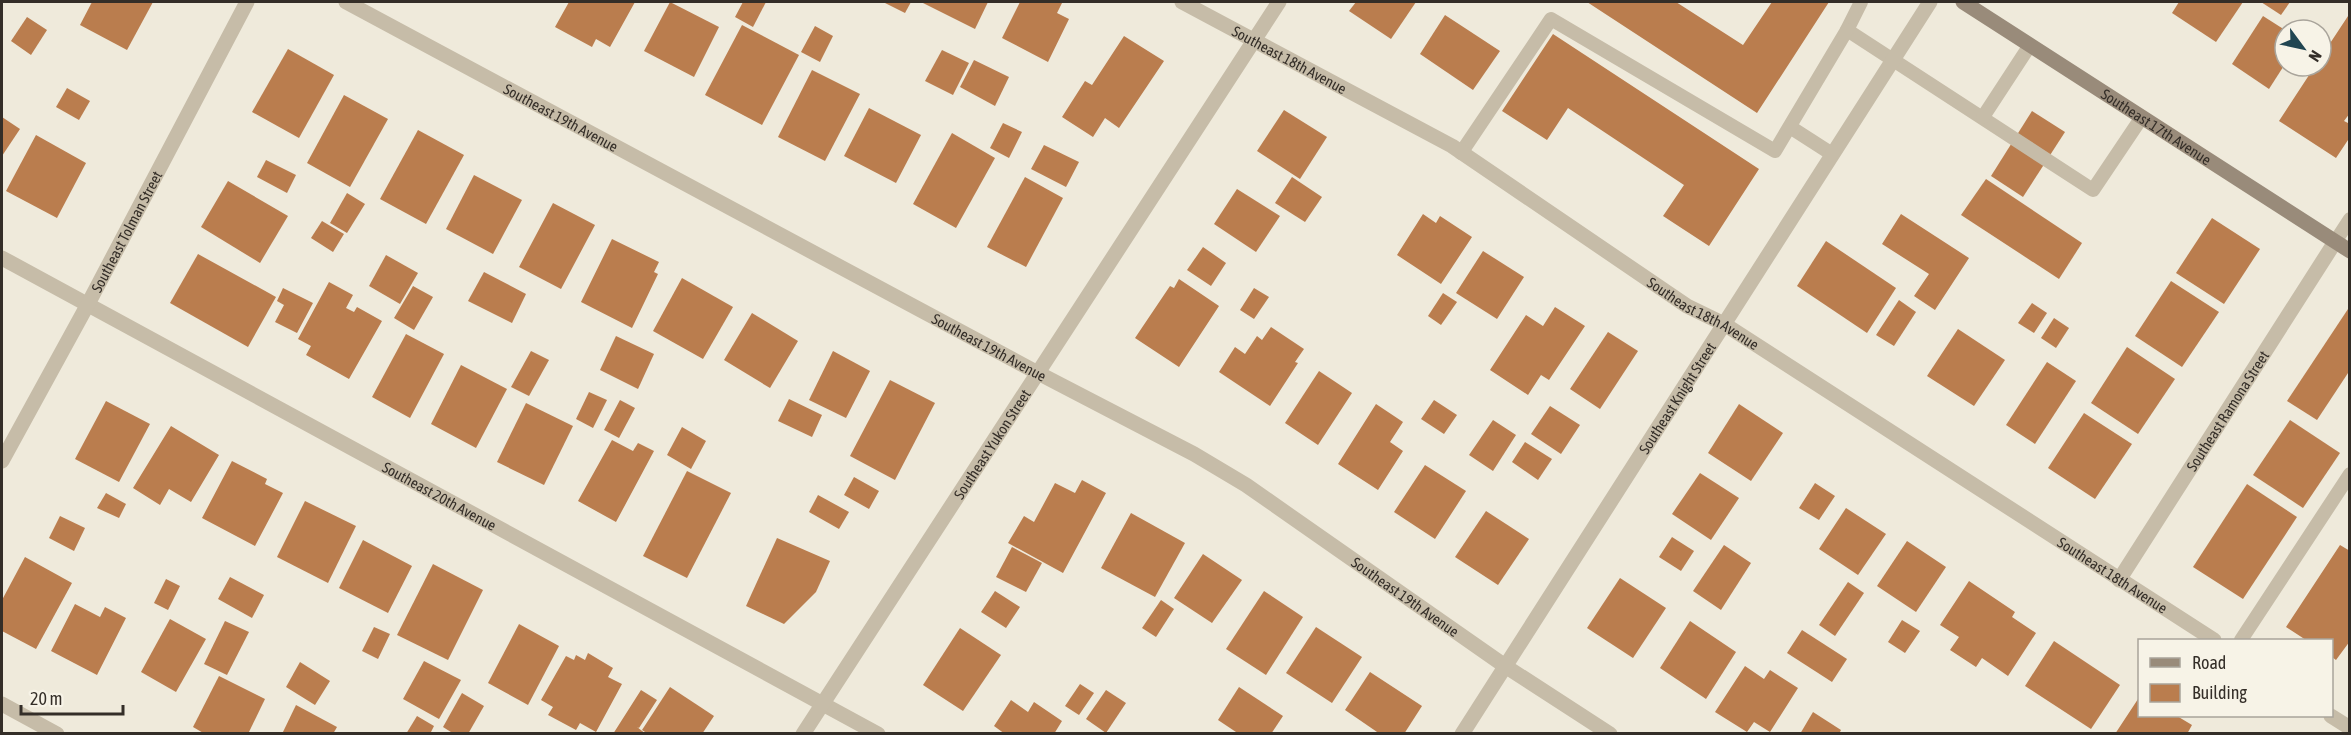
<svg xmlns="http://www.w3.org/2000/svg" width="2351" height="735" viewBox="0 0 2351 735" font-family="'Asap Condensed',sans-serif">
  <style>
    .building { fill: #ba7d4e }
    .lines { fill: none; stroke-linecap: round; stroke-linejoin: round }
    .lane { stroke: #c6bca8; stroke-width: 14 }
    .street { stroke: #c6bca8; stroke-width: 15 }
    .secondary { stroke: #998b7a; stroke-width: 15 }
    .labels { text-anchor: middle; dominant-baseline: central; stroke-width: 4.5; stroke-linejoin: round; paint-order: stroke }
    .street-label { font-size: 15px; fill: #342e28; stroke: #f7f3e7 }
  </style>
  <rect width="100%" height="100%" fill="#efeadb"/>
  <g class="building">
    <path d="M92 2H153L127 50 80 25Z"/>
    <path d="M569 2H635L610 47 596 39 592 47 555 27Z"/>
    <path d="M670 2 719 27 694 77 644 51Z"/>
    <path d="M743 2H766L753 27 735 17Z"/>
    <path d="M883 2H911L905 13Z"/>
    <path d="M921 2H988L975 29Z"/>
    <path d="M1020 2 1062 3 1057 13 1069 19 1048 62 1002 38Z"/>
    <path d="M1356 2H1416L1391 39 1349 11Z"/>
    <path d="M1587 2H1676L1743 45 1772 2H1829L1757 113Z"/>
    <path d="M2179 2H2243L2216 42 2172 13Z"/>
    <path d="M2261 2H2290L2281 15Z"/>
    <path d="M2350 13V113L2344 121 2350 124V137L2336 158 2279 121 2315 66H2321V57Z"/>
    <path d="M1445 15 1500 51 1473 90 1420 54Z"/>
    <path d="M2263 16 2285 30V64L2269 89 2232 64Z"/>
    <path d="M27 17 47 30 31 55 11 41Z"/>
    <path d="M742 25 799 55 762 125 705 95Z"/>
    <path d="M815 26 833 36 820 62 801 52Z"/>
    <path d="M1553 34 1759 169 1709 246 1663 216 1684 185 1568 108 1547 140 1502 111Z"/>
    <path d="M1124 36 1164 61 1119 128 1105 118 1093 137 1062 117 1085 81 1092 85Z"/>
    <path d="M288 49 334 75 299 138 252 112Z"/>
    <path d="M942 50 969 63 953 95 925 81Z"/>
    <path d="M974 60 1009 77 995 106 960 87Z"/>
    <path d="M812 70 860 94 825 161 778 137Z"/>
    <path d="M67 88 90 101 79 120 56 107Z"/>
    <path d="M344 95 388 119 350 187 307 163Z"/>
    <path d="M869 108 921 135 896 183 844 156Z"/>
    <path d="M1284 110 1327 137 1300 179 1257 151Z"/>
    <path d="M2032 111 2065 132 2023 197 1991 176Z"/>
    <path d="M2 117 20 129 2 156Z"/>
    <path d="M1003 123 1022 132 1009 158 990 148Z"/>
    <path d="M418 130 464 155 426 224 380 199Z"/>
    <path d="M952 133 995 158 956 228 913 204Z"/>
    <path d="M36 135 86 163 57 218 6 191Z"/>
    <path d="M1044 145 1079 162 1066 187 1031 169Z"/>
    <path d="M266 160 296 175 287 193 257 177Z"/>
    <path d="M474 175 522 200 493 254 446 229Z"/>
    <path d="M1025 177 1063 198 1026 267 987 247Z"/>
    <path d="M1292 177 1322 197 1305 222 1275 203Z"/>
    <path d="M1986 179 2082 243 2059 279 1961 215Z"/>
    <path d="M228 181 288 216 260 263 201 227Z"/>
    <path d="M1237 189 1280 216 1256 252 1214 224Z"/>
    <path d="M347 193 365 204 347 233 330 223Z"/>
    <path d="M553 203 595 225 561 289 519 267Z"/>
    <path d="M1423 214 1436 223 1440 216 1472 237 1441 284 1397 255Z"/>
    <path d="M1901 214 1969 258 1935 310 1914 296 1929 274 1882 244Z"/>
    <path d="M2212 218 2260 249 2224 304 2176 273Z"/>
    <path d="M322 221 344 234 333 252 311 238Z"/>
    <path d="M612 239 659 262 654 272 658 274 632 328 581 302Z"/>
    <path d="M1826 241 1896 288 1867 333 1797 286Z"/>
    <path d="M1203 247 1226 263 1211 286 1187 270Z"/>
    <path d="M1483 251 1524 277 1497 319 1456 293Z"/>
    <path d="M198 254 276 297 248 347 170 303Z"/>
    <path d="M386 255 418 273 400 304 369 286Z"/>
    <path d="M484 272 526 294 512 323 468 301Z"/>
    <path d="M682 278 733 307 703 359 653 331Z"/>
    <path d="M1179 279 1219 306 1179 367 1135 338 1170 286 1174 288Z"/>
    <path d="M2171 281 2219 312 2182 367 2135 336Z"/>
    <path d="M329 282 353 295 346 308 354 312 357 307 382 321 349 379 306 355 311 346 298 339Z"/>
    <path d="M413 286 433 297 414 330 394 318Z"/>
    <path d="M283 288 313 303 297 333 275 322 284 305 277 301Z"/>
    <path d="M1254 288 1269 297 1254 319 1240 310Z"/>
    <path d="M1443 293 1457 302 1441 325 1428 316Z"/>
    <path d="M1899 300 1916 312 1894 346 1876 335Z"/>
    <path d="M2032 303 2047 313 2034 333 2018 323Z"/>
    <path d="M2350 306V370L2317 420 2287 401Z"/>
    <path d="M1555 307 1585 326 1549 380 1541 375 1528 395 1490 370 1526 315 1543 326Z"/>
    <path d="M752 313 798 341 770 388 724 360Z"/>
    <path d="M2054 318 2069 328 2056 348 2041 338Z"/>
    <path d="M1271 327 1304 349 1295 362 1298 363 1270 406 1219 372 1235 347 1245 354 1257 336 1262 340Z"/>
    <path d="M1958 329 2005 360 1974 406 1927 376Z"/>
    <path d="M1608 332 1638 351 1600 409 1570 389Z"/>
    <path d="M406 334 444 354 410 418 372 397Z"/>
    <path d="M616 336 654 354 638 389 600 370Z"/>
    <path d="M2127 347 2175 379 2138 434 2091 403Z"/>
    <path d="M531 351 549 360 529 396 511 387Z"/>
    <path d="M833 351 870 371 846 418 809 400Z"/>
    <path d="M2047 362 2076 381 2035 444 2006 425Z"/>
    <path d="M461 365 507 389 476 448 431 424Z"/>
    <path d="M1319 371 1352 393 1318 445 1285 423Z"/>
    <path d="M890 380 935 403 895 480 850 456Z"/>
    <path d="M589 392 607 400 593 428 576 419Z"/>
    <path d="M789 399 822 415 812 437 778 421Z"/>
    <path d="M620 400 635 408 619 438 604 430Z"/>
    <path d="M1434 400 1457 415 1444 434 1421 419Z"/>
    <path d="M106 401 150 424 119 482 75 459Z"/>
    <path d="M526 403 573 426 544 485 497 462Z"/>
    <path d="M1376 404 1403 422 1390 442 1403 451 1378 490 1338 464Z"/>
    <path d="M1739 404 1783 433 1751 481 1708 453Z"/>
    <path d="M1550 406 1580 425 1561 454 1531 434Z"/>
    <path d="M2084 413 2132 444 2095 499 2048 468Z"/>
    <path d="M1493 420 1516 435 1493 471 1469 455Z"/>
    <path d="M2290 420 2340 453 2303 508 2253 475Z"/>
    <path d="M171 426 219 455 191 502 169 489 160 505 133 488Z"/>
    <path d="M682 427 706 441 691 469 667 455Z"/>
    <path d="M612 440 633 451 638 443 654 451 616 522 578 501Z"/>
    <path d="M1525 442 1552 459 1538 480 1512 462Z"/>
    <path d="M232 461 267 479 265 484 283 493 255 546 202 518Z"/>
    <path d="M1425 465 1466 491 1435 539 1394 512Z"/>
    <path d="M687 471 731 493 687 578 643 556Z"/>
    <path d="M1700 473 1739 498 1711 540 1672 514Z"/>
    <path d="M854 477 879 491 869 509 844 495Z"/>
    <path d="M1082 480 1106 493 1063 573 1008 543 1024 516 1034 522 1055 483 1075 493Z"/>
    <path d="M1815 483 1835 496 1819 520 1799 508Z"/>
    <path d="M2247 484 2297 517 2243 599 2193 567Z"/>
    <path d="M106 493 126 504 119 518 97 508Z"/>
    <path d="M818 495 849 512 839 529 809 512Z"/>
    <path d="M305 501 356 526 328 583 277 557Z"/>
    <path d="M1846 508 1886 534 1858 575 1819 549Z"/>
    <path d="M1486 511 1529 539 1498 585 1455 557Z"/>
    <path d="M1131 513 1185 543 1155 597 1101 568Z"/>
    <path d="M60 516 85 528 74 551 49 538Z"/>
    <path d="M1672 537 1694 551 1681 571 1659 557Z"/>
    <path d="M777 538 830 561 816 592 784 624 746 606Z"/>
    <path d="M363 540 412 566 388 613 339 588Z"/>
    <path d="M1907 541 1946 567 1916 612 1877 586Z"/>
    <path d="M1724 545 1751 563 1721 610 1693 591Z"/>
    <path d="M2340 545 2350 551V641L2336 660 2332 657V640H2306L2286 627Z"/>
    <path d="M1012 547 1042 563 1026 592 996 577Z"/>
    <path d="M1203 554 1242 580 1212 623 1174 598Z"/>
    <path d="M25 557 72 583 36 649 2 631V600Z"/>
    <path d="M433 564 483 590 448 660 397 635Z"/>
    <path d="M230 577 264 595 252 618 218 599Z"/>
    <path d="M1620 578 1666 608 1633 658 1587 628Z"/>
    <path d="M166 579 180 586 168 610 154 603Z"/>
    <path d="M1969 581 2015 612 2012 617 2036 633 2008 676 1982 658 1976 667 1950 650 1959 637 1940 625Z"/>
    <path d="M1848 582 1864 593 1835 636 1819 625Z"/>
    <path d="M995 591 1020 607 1006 628 981 612Z"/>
    <path d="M1264 591 1303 617 1266 675 1226 649Z"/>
    <path d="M1161 600 1174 609 1156 637 1142 628Z"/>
    <path d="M75 604 100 617 105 607 126 618 97 675 51 651Z"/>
    <path d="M170 619 206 639 176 692 141 672Z"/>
    <path d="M1902 620 1920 631 1905 653 1888 642Z"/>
    <path d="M225 621 249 632 227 675 204 664Z"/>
    <path d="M1690 621 1736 652 1706 699 1660 668Z"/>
    <path d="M519 624 559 646 528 705 488 683Z"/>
    <path d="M374 627 390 634 378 659 362 651Z"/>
    <path d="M1316 627 1362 657 1332 703 1286 673Z"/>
    <path d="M960 628 1001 655 963 711 923 685Z"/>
    <path d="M1802 630 1847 659 1832 682 1787 653Z"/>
    <path d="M2054 641 2120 685 2091 729 2025 686Z"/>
    <path d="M588 653 613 668 608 677 622 684 596 732 580 723 576 730 548 715 553 707 541 700 566 656 574 660 576 655 585 660Z"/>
    <path d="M424 661 461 680 439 719 403 699Z"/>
    <path d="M300 662 330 681 315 705 286 687Z"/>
    <path d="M1745 666 1764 679 1770 670 1798 688 1770 732 1754 722 1747 732 1715 712Z"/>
    <path d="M1370 672 1422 706 1404 734H1380L1345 710Z"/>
    <path d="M219 676 265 699 248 734H205L193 727Z"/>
    <path d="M1080 684 1094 693 1079 715 1065 706Z"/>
    <path d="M670 687 714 716 702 734H648L642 730Z"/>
    <path d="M1239 687 1283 716 1271 734H1239L1218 720Z"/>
    <path d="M641 690 657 700 639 728 637 727 646 734H613Z"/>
    <path d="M1106 690 1126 703 1106 733 1086 719Z"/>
    <path d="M462 693 484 706 468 734H454L443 727Z"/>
    <path d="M2140 696V716H2177L2192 725 2187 734H2115Z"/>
    <path d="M1011 700 1028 712 1034 702 1062 721 1054 734H1005L994 726Z"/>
    <path d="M296 705 337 727 333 734H282Z"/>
    <path d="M1813 712 1841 730 1839 734H1800Z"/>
    <path d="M417 716 434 726 430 734H406Z"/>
  </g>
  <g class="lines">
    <g class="lane">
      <path d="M1861 2 1847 30 2093 190 2142 117"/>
      <path d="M1983 117 2030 45"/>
      <path d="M1790 127 1832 154"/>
      <path d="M1461 153 1551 19 1775 151 1847 30"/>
      <path d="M2335 242 2350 219"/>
      <path d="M2241 640 2350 474"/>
    </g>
    <g class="street">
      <path id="s1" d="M346 2 1038 373 1194 454 1246 485 1505 666 1610 734"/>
      <path id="s2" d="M1182 2 1452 146 1687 306 1724 324 2214 640"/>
      <path id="s3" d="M2 258 878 734"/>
      <path id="s4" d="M2 461 88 304 247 2"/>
      <path id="s5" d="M2119 580 2335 242"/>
      <path d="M2 704 57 734"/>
      <path d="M2331 716 2350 728"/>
      <path id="s6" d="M803 734 1279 2"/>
      <path id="s7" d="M1462 734 1930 2"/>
    </g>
    <path class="secondary" id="s8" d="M1963 2 2350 251"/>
  </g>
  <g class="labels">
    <g class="street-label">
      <text stroke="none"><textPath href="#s2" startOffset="122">Southeast 18th Avenue</textPath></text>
      <text stroke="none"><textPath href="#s1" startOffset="244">Southeast 19th Avenue</textPath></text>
      <text stroke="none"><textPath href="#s8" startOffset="230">Southeast 17th Avenue</textPath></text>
      <text stroke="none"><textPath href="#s4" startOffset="261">Southeast Tolman Street</textPath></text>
      <text stroke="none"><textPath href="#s2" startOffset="608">Southeast 18th Avenue</textPath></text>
      <text stroke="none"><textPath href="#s1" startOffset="730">Southeast 19th Avenue</textPath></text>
      <text stroke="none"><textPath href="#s7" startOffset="399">Southeast Knight Street</textPath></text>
      <text stroke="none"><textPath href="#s5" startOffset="201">Southeast Ramona Street</textPath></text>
      <text stroke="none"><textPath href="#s6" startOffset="346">Southeast Yukon Street</textPath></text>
      <text stroke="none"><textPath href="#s3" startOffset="498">Southeast 20th Avenue</textPath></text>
      <text stroke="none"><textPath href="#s2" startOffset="1094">Southeast 18th Avenue</textPath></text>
      <text stroke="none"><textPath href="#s1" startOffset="1216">Southeast 19th Avenue</textPath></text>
    </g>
  </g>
  <rect width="2351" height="735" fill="none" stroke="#342e28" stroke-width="6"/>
  <rect x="2138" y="639" width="195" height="78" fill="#f7f3e7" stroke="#a9a49b" stroke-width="1.5"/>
  <rect x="2150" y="658" width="30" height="9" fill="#998b7a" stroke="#a9a49b" stroke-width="1.5"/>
  <text x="2192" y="669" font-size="18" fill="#342e28">Road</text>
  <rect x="2150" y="684" width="30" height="18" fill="#ba7d4e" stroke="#a9a49b" stroke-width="1.5"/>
  <text x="2192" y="699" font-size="18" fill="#342e28">Building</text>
  <g transform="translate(2303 48) rotate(123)"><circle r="28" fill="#f7f3e7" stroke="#a9a49b" stroke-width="1.5"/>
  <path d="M0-4.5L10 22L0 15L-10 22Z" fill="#214551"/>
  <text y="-9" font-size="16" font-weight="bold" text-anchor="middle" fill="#342e28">N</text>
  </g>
  <path d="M21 705v9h102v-9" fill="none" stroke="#342e28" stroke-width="3"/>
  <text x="30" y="705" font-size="18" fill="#342e28" stroke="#f7f3e7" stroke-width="4.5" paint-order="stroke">20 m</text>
</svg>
